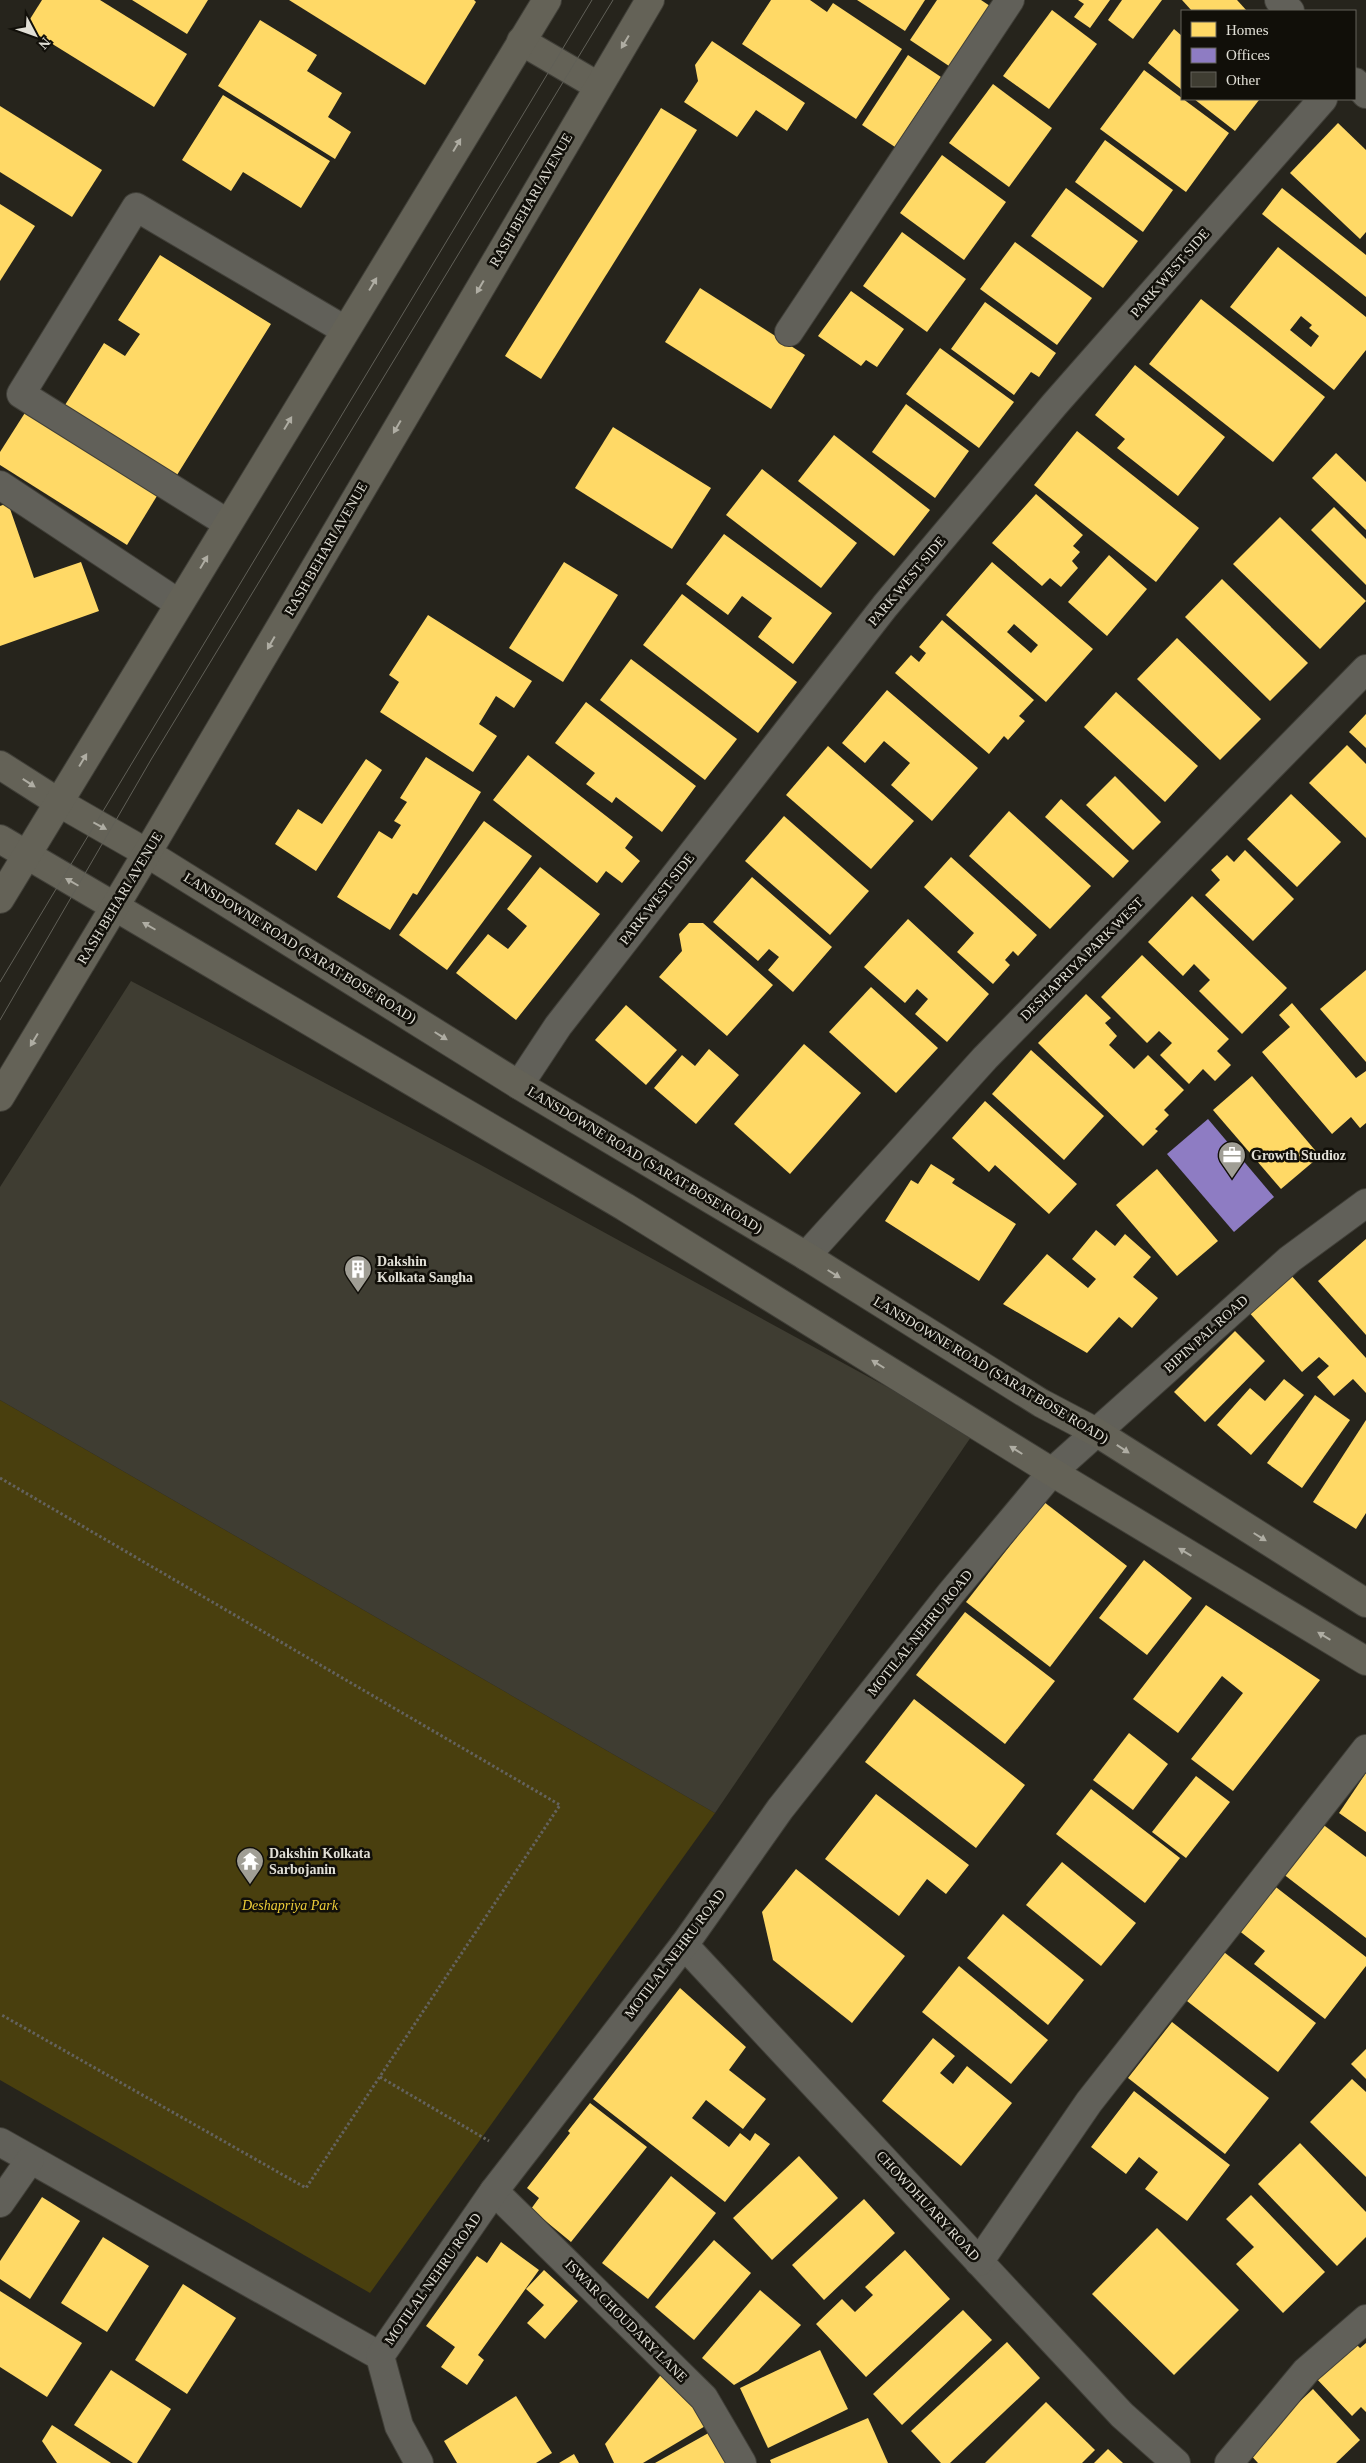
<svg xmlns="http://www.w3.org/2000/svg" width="1366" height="2463" viewBox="0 0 1366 2463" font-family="'Times New Roman',serif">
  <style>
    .green { fill: #493f0e }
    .homes { fill: #ffd966; fill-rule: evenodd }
    .offices { fill: #8e7cc3 }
    .building { fill: #3f3d32 }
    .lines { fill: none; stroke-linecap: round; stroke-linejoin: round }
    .minor-casing { stroke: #403f38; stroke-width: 30 }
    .major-casing { stroke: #403f38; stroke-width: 30 }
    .path { stroke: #64625d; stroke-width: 3; stroke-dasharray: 2.5 2.5; stroke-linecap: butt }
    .minor { stroke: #616059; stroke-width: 28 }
    .major { stroke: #646257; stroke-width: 28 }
    .tram { stroke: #616058; stroke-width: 1 }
    .oneway { fill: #afada3 }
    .labels { text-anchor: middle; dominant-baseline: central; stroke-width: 5; stroke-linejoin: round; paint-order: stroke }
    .street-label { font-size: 14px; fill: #e1dfd6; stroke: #110f09 }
    .poi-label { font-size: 14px; font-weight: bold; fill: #e1dfd6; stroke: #110f09; text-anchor: start }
    .park-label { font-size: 14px; font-style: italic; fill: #eccc38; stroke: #110f09 }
  </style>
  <rect width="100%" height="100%" fill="#26241c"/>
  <path class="green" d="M0 1400 715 1813 370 2293 0 2080Z"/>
  <g class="homes">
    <path d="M42 0H100L187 54 154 107 25 27Z"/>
    <path d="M132 0H208L187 34Z"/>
    <path d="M289 0H474L476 2 425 85Z"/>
    <path d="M771 0H810L827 12 833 3 902 49 856 119 742 44Z"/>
    <path d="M857 0H925L905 31Z"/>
    <path d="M937 0H981L990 6 949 66 910 40Z"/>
    <path d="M1078 0H1110L1090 28 1074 17 1084 4Z"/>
    <path d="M1122 0H1162L1133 39 1108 20Z"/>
    <path d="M1182 0H1237L1247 11H1192Z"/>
    <path d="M1052 10 1097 44 1049 109 1003 76Z"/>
    <path d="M260 20 317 55 307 71 342 93 328 117 351 132 335 159 218 86Z"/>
    <path d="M1174 29 1182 36V90L1148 63Z"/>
    <path d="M712 41 805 103 787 131 756 110 737 137 684 102 698 81 695 65Z"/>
    <path d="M908 55 941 77 895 147 862 125Z"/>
    <path d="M1144 70 1229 133 1186 192 1100 129Z"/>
    <path d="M993 84 1052 128 1009 187 949 143Z"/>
    <path d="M223 95 330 161 301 208 243 172 231 191 182 160Z"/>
    <path d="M1194 99H1259V100L1235 131Z"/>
    <path d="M0 106 102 170 72 217 0 172Z"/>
    <path d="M661 108 697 130 541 379 505 356Z"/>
    <path d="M1338 123 1366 150V232L1360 239 1290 173Z"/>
    <path d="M1105 140 1173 190 1143 232 1075 182Z"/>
    <path d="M942 155 1006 202 964 260 900 213Z"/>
    <path d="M1066 188 1138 241 1103 288 1031 236Z"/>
    <path d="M1282 188 1366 255V297L1262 214Z"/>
    <path d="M0 204 35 226 0 281Z"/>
    <path d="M902 232 966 279 927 332 863 286Z"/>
    <path d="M1015 242 1092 298 1057 345 980 289Z"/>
    <path d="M1278 247 1366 317V350L1334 390 1230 307ZM1301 316 1312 325 1309 328 1319 336 1311 347 1290 330Z"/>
    <path d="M160 255 271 324 177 475 65 405 104 343 125 356 140 334 118 320Z"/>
    <path d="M700 288 805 355 771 409 665 342Z"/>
    <path d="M851 291 904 329 877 367 866 360 861 366 818 336Z"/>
    <path d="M1201 299 1325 397 1273 462 1149 364Z"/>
    <path d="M985 302 1056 353 1039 377 1031 372 1014 395 951 349Z"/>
    <path d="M940 348 1014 402 979 448 906 394Z"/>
    <path d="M1135 365 1225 437 1178 496 1117 448 1125 439 1095 415Z"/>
    <path d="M906 404 969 451 935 498 872 452Z"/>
    <path d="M28 408 160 491 127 545 0 465V452Z"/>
    <path d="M613 427 711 488 672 549 575 488Z"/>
    <path d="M1077 431 1199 528 1156 582 1034 485Z"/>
    <path d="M834 435 930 510 894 556 798 481Z"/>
    <path d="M1336 453 1366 482V530L1312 478Z"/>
    <path d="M762 469 857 543 821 588 726 515Z"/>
    <path d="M1036 494 1083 535 1073 546 1080 552 1072 561 1078 568 1061 587 1050 578 1042 586 992 543Z"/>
    <path d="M8 503 34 578 81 562 99 611 0 646V506Z"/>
    <path d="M1334 507 1366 539V585L1311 530Z"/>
    <path d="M1280 517 1366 601 1320 649 1233 564Z"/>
    <path d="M724 534 832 613 793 664 758 637 772 618 742 596 728 615 686 584Z"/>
    <path d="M1109 555 1147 589 1107 636 1068 602Z"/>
    <path d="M564 562 618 595 563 682 509 648Z"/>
    <path d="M992 562 1093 649 1046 702 946 615ZM1014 624 1038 645 1031 653 1007 632Z"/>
    <path d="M1222 579 1308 663 1270 701 1185 617Z"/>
    <path d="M682 594 797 682 758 733 643 645Z"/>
    <path d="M428 615 532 681 514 708 496 696 479 724 497 736 473 772 380 712 399 682 389 675Z"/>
    <path d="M942 620 1034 700 1019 716 1025 721 1008 740 1004 736 989 754 895 673 911 655 919 662 926 653 919 647Z"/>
    <path d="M1177 638 1261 719 1220 760 1137 679Z"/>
    <path d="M631 659 737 739 705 780 600 700Z"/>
    <path d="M887 690 978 768 932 821 891 785 910 763 884 741 865 763 842 743Z"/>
    <path d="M1116 692 1198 766 1165 802 1084 727Z"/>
    <path d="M586 702 696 786 662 832 616 797 612 803 586 784 595 773 555 743Z"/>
    <path d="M1366 714V748L1349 732Z"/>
    <path d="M1347 745 1366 764V838L1309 783Z"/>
    <path d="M828 746 914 821 871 869 786 795Z"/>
    <path d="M528 755 633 837 625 848 640 861 622 883 606 871 597 883 493 800Z"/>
    <path d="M426 757 481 792 417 895 413 893 390 930 337 897 379 831 392 839 401 825 394 821 407 802 400 798Z"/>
    <path d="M366 759 382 770 316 871 275 844 298 809 322 824Z"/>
    <path d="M1115 776 1161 822 1133 850 1086 805Z"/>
    <path d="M1291 794 1341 842 1297 887 1247 839Z"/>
    <path d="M1061 799 1129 861 1113 878 1045 817Z"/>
    <path d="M1009 811 1091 886 1050 929 969 856Z"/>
    <path d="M784 816 869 891 830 935 745 861Z"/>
    <path d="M484 821 532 856 447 970 399 935Z"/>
    <path d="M1245 850 1294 899 1253 941 1205 895 1220 880 1211 870 1227 855 1234 862Z"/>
    <path d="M951 857 1037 935 1018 956 1013 951 1005 960 1010 965 993 984 957 952 974 933 924 887Z"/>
    <path d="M540 867 600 914 516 1020 456 973 488 934 508 949 527 926 507 909Z"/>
    <path d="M752 877 832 947 793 992 768 970 779 957 769 949 758 961 713 922Z"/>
    <path d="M1192 896 1287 988 1242 1034 1199 991 1210 980 1194 964 1183 976 1148 942Z"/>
    <path d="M908 919 989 994 947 1042 915 1014 928 999 917 989 905 1003 864 967Z"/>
    <path d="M689 923H703L773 985 727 1036 659 977 682 951 679 934Z"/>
    <path d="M1142 955 1229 1039 1217 1051 1231 1065 1215 1081 1203 1069 1189 1084 1160 1055 1172 1043 1159 1031 1147 1043 1101 997Z"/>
    <path d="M1366 970V1062L1320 1009Z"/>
    <path d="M871 987 938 1048 896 1093 829 1032Z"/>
    <path d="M1086 994 1111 1018 1105 1023 1117 1036 1109 1045 1134 1069 1148 1055 1184 1090 1164 1110 1169 1115 1155 1129 1158 1131 1143 1146 1038 1043Z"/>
    <path d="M1292 1003 1356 1078 1366 1071V1123L1360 1128 1351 1117 1332 1134 1262 1052 1290 1027 1279 1015Z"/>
    <path d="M626 1005 677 1050 646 1085 595 1040Z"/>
    <path d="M804 1044 861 1093 790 1174 734 1124Z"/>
    <path d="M709 1049 739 1075 696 1124 654 1088 682 1055 695 1066Z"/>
    <path d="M1031 1050 1104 1116 1064 1160 992 1094Z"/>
    <path d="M1252 1076 1320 1156 1281 1189 1213 1110Z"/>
    <path d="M985 1101 1077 1184 1049 1214 995 1165 989 1172 952 1138Z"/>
    <path d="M931 1164 955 1179 952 1183 1016 1224 979 1281 885 1221 911 1180 918 1184Z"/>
    <path d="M1157 1169 1218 1241 1177 1276 1116 1205Z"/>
    <path d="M1096 1230 1115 1246 1125 1234 1151 1257 1133 1277 1158 1298 1132 1328 1119 1317 1087 1353 1003 1304 1047 1254 1088 1288 1096 1279 1072 1259Z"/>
    <path d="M1366 1239V1335L1318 1281Z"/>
    <path d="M1289 1273 1366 1358V1393L1353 1379 1334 1396 1317 1377 1329 1366 1319 1357 1302 1372 1247 1310Z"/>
    <path d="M1235 1331 1265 1361 1205 1422 1174 1392Z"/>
    <path d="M1284 1379 1304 1395 1251 1455 1217 1425 1250 1388 1265 1401Z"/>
    <path d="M1315 1395 1350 1420 1302 1488 1267 1463Z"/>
    <path d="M1366 1420V1513L1356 1529 1313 1502Z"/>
    <path d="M1044 1502 1127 1566 1050 1667 966 1602Z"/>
    <path d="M1144 1560 1192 1598 1147 1655 1099 1618Z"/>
    <path d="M1206 1605 1320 1680 1233 1791 1191 1759 1243 1693 1222 1676 1178 1733 1133 1699Z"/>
    <path d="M965 1612 1055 1681 1005 1744 916 1675Z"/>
    <path d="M914 1699 1025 1785 976 1848 865 1762Z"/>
    <path d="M1129 1733 1168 1764 1133 1810 1093 1780Z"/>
    <path d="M1366 1773V1832L1339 1813Z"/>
    <path d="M1196 1776 1230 1802 1186 1858 1152 1832Z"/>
    <path d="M1091 1789 1180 1858 1145 1903 1056 1834Z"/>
    <path d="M876 1794 969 1865 946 1894 927 1879 899 1916 825 1859Z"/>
    <path d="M1317 1820 1366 1857V1938L1278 1870Z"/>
    <path d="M1062 1862 1136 1923 1101 1966 1026 1905Z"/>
    <path d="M796 1869 905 1956 852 2023 773 1960 762 1912Z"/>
    <path d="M1268 1881 1366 1957V1966L1325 2019 1254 1964 1265 1951 1233 1926Z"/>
    <path d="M1003 1914 1084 1980 1048 2025 967 1958Z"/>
    <path d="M1216 1946 1316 2023 1278 2072 1178 1994Z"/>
    <path d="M959 1966 1048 2040 1011 2084 922 2012Z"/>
    <path d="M680 1988 746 2047 729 2070 766 2099 743 2129 706 2100 692 2118 729 2147 740 2133 750 2141 755 2133 770 2144 725 2202 593 2099Z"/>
    <path d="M1172 2022 1269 2098 1225 2154 1128 2078Z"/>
    <path d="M933 2038 955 2056 940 2073 953 2084 967 2066 1012 2103 961 2166 882 2101Z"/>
    <path d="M1366 2049V2079L1351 2064Z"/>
    <path d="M1352 2079 1366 2092V2177L1310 2122Z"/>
    <path d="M1134 2091 1230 2165 1187 2221 1145 2189 1158 2172 1139 2157 1126 2174 1091 2147Z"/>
    <path d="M590 2103 647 2147 571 2242 531 2209 539 2198 527 2188 570 2133 568 2131Z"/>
    <path d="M1300 2143 1366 2212V2237L1337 2266 1258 2184Z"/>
    <path d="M799 2156 838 2198 772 2260 733 2218Z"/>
    <path d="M671 2176 716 2213 648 2299 602 2263Z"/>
    <path d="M1251 2195 1325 2272 1283 2313 1236 2264 1254 2247 1226 2219Z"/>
    <path d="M42 2197 80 2221 30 2299 0 2279V2261Z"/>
    <path d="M864 2199 895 2233 824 2300 792 2265Z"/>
    <path d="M1157 2228 1239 2310 1174 2375 1092 2294Z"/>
    <path d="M103 2237 149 2266 107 2332 61 2303Z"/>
    <path d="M714 2240 751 2273 694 2340 655 2307Z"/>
    <path d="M501 2242 539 2270 478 2355 484 2360 467 2385 441 2367 455 2347 426 2326 477 2256 487 2263Z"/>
    <path d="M905 2250 950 2299 866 2377 816 2324 842 2299 855 2312 873 2295 865 2287Z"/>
    <path d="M544 2270 578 2301 545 2339 527 2323 544 2305 526 2289Z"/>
    <path d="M183 2284 236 2318 187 2394 135 2360Z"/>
    <path d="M760 2290 801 2325 758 2371 734 2385 702 2358Z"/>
    <path d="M0 2291 82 2343 47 2397 0 2367Z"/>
    <path d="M963 2310 992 2340 902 2425 873 2394Z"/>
    <path d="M1352 2340 1360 2348 1366 2343V2412L1361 2407 1352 2416 1314 2376Z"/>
    <path d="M1007 2342 1040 2378 950 2463H941L911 2431Z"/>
    <path d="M820 2350 848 2409 768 2448 740 2388Z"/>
    <path d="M111 2370 171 2409 137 2463H133L74 2425Z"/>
    <path d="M664 2371 707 2425 643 2463H614L605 2444Z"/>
    <path d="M1313 2389 1360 2440 1336 2463H1258L1247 2451Z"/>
    <path d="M516 2396 552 2453 536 2463H457L444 2441Z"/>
    <path d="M1046 2402 1095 2450 1082 2463H985Z"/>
    <path d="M868 2418 888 2463H771L770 2460Z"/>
    <path d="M52 2425 111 2463H57L42 2441Z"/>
    <path d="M712 2431 730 2463H655Z"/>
    <path d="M1108 2449 1123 2463H1094Z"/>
    <path d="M574 2454 579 2463H559Z"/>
  </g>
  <path class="offices" d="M1208 1119 1274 1197 1234 1232 1167 1154Z"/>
  <path class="building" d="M131 981 479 1164 973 1434 715 1813 0 1400V1187Z"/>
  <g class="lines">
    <g class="minor-casing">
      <g id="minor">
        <path d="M1279 0 1290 11"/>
        <path d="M1355 82 1366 94"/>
        <path d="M789 332 1010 0"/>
        <path d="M0 485 178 603"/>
        <path d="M227 523 21 394 136 207 345 330"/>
        <path d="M519 1085 558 1026 885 606 1054 405 1323 99"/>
        <path d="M806 1256 985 1058 1366 669"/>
        <path d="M684 1945 1122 2415 1176 2463"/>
        <path d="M0 2142 380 2356"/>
        <path d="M494 2191 704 2398 742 2463"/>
        <path d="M0 2203 30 2160"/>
        <path d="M979 2262 1089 2102 1366 1749"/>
        <path d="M419 2463 399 2426 380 2356 494 2191 684 1945 780 1809 951 1593 1052 1472 1290 1259 1366 1203"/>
        <path d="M1229 2463 1306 2371 1366 2319"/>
      </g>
    </g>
    <g class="major-casing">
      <g id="major">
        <path d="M521 41 598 86"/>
        <path d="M0 765 58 802 147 853 519 1085 806 1256 1041 1403 1096 1432 1366 1603"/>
        <path d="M0 839 625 1207 1052 1472 1366 1661"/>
        <path d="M0 899 547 0"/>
        <path d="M0 1097 147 853 650 0"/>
      </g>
    </g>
    <g class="path">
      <path d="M0 1478 560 1805 306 2188 0 2014"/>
      <path d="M380 2077 489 2141"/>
    </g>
    <use href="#minor" class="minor"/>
    <use href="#major" class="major"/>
    <g class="tram">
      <path d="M0 982 592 0"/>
      <path d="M0 1020 152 758 613 0"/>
    </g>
  </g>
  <defs><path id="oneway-solid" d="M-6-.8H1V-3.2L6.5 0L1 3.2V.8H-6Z" transform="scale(1.25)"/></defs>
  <g class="oneway">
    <use href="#oneway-solid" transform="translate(625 42) rotate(121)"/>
    <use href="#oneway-solid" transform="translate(457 145) rotate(-59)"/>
    <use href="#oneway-solid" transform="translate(373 284) rotate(-59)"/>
    <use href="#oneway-solid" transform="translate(480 287) rotate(120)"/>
    <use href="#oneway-solid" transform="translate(288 423) rotate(-59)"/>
    <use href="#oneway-solid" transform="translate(397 427) rotate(120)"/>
    <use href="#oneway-solid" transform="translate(204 562) rotate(-59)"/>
    <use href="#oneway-solid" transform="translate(271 643) rotate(120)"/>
    <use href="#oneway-solid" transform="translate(83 760) rotate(-59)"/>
    <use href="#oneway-solid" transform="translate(29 783) rotate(33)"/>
    <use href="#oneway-solid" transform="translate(100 826) rotate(28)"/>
    <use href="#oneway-solid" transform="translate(72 882) rotate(-150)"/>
    <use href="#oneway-solid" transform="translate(149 926) rotate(-150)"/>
    <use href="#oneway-solid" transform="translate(441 1036) rotate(32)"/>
    <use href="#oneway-solid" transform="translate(34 1040) rotate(121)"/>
    <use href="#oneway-solid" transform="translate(834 1274) rotate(32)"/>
    <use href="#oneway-solid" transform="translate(878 1364) rotate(-148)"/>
    <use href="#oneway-solid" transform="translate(1123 1449) rotate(33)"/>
    <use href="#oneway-solid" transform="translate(1016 1450) rotate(-148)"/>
    <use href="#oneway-solid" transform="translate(1260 1537) rotate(32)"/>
    <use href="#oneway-solid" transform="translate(1185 1552) rotate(-149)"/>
    <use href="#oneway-solid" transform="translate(1324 1636) rotate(-149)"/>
  </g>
  <defs>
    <g id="office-pin" transform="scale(1.4375)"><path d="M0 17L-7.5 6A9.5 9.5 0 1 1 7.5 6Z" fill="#a09e95" stroke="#110f09"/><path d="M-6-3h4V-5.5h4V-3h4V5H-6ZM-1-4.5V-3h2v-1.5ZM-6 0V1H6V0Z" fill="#fff"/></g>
    <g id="building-pin" transform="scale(1.4375)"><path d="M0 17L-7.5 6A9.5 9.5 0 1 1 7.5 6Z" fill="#a09e95" stroke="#110f09"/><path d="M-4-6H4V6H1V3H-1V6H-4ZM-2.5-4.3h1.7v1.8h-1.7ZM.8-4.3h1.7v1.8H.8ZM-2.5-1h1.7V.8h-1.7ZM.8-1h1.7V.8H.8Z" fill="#fff"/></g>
    <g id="temple-pin" transform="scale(1.4375)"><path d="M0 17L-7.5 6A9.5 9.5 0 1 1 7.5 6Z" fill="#a09e95" stroke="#110f09"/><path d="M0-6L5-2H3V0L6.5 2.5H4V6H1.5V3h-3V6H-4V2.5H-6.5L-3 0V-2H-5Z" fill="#fff"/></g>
  </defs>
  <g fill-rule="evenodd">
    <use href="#office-pin" x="1232" y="1155"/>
    <use href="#building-pin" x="358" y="1269"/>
    <use href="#temple-pin" x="250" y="1861"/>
  </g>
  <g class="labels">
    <g class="street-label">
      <text transform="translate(531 200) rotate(-60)">RASH BEHARI AVENUE</text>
      <text transform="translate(1170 273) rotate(-49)">PARK WEST SIDE</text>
      <text transform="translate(326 549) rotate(-60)">RASH BEHARI AVENUE</text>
      <text transform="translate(907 581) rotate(-50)">PARK WEST SIDE</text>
      <text transform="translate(120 898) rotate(-59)">RASH BEHARI AVENUE</text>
      <text transform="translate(657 899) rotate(-52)">PARK WEST SIDE</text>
      <text transform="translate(300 948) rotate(32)">LANSDOWNE ROAD (SARAT BOSE ROAD)</text>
      <text transform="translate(1082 959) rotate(-45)">DESHAPRIYA PARK WEST</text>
      <text transform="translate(645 1160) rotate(31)">LANSDOWNE ROAD (SARAT BOSE ROAD)</text>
      <text transform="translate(1206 1334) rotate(-42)">BIPIN PAL ROAD</text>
      <text transform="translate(991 1370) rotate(31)">LANSDOWNE ROAD (SARAT BOSE ROAD)</text>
      <text transform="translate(920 1633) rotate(-51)">MOTILAL NEHRU ROAD</text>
      <text transform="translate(675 1954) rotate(-53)">MOTILAL NEHRU ROAD</text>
      <text transform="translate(928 2206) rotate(47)">CHOWDHUARY ROAD</text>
      <text transform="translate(433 2279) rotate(-55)">MOTILAL NEHRU ROAD</text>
      <text transform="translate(626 2321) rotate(45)">ISWAR CHOUDARY LANE</text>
    </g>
    <g class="poi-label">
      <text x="1251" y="1155">Growth Studioz</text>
      <text x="377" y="1261">Dakshin<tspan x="377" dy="16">Kolkata Sangha</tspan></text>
      <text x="269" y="1853">Dakshin Kolkata<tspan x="269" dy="16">Sarbojanin</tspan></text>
    </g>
    <g class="park-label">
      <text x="290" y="1905">Deshapriya Park</text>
    </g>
  </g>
  <rect x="1181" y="10" width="175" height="90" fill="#110f09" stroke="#64625b"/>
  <rect x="1191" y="22" width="25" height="15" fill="#ffd966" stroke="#64625b"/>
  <text x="1226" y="35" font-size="15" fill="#e1dfd6">Homes</text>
  <rect x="1191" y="48" width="25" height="15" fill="#8e7cc3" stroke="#64625b"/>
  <text x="1226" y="60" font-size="15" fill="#e1dfd6">Offices</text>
  <rect x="1191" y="72" width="25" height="15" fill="#3f3d32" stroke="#64625b"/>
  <text x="1226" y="85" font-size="15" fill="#e1dfd6">Other</text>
  <g transform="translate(35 35) rotate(131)" stroke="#110f09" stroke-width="4" paint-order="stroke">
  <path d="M0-4L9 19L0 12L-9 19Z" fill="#e1dfd6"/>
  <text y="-8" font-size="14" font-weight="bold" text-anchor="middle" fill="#e1dfd6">N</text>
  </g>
</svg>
